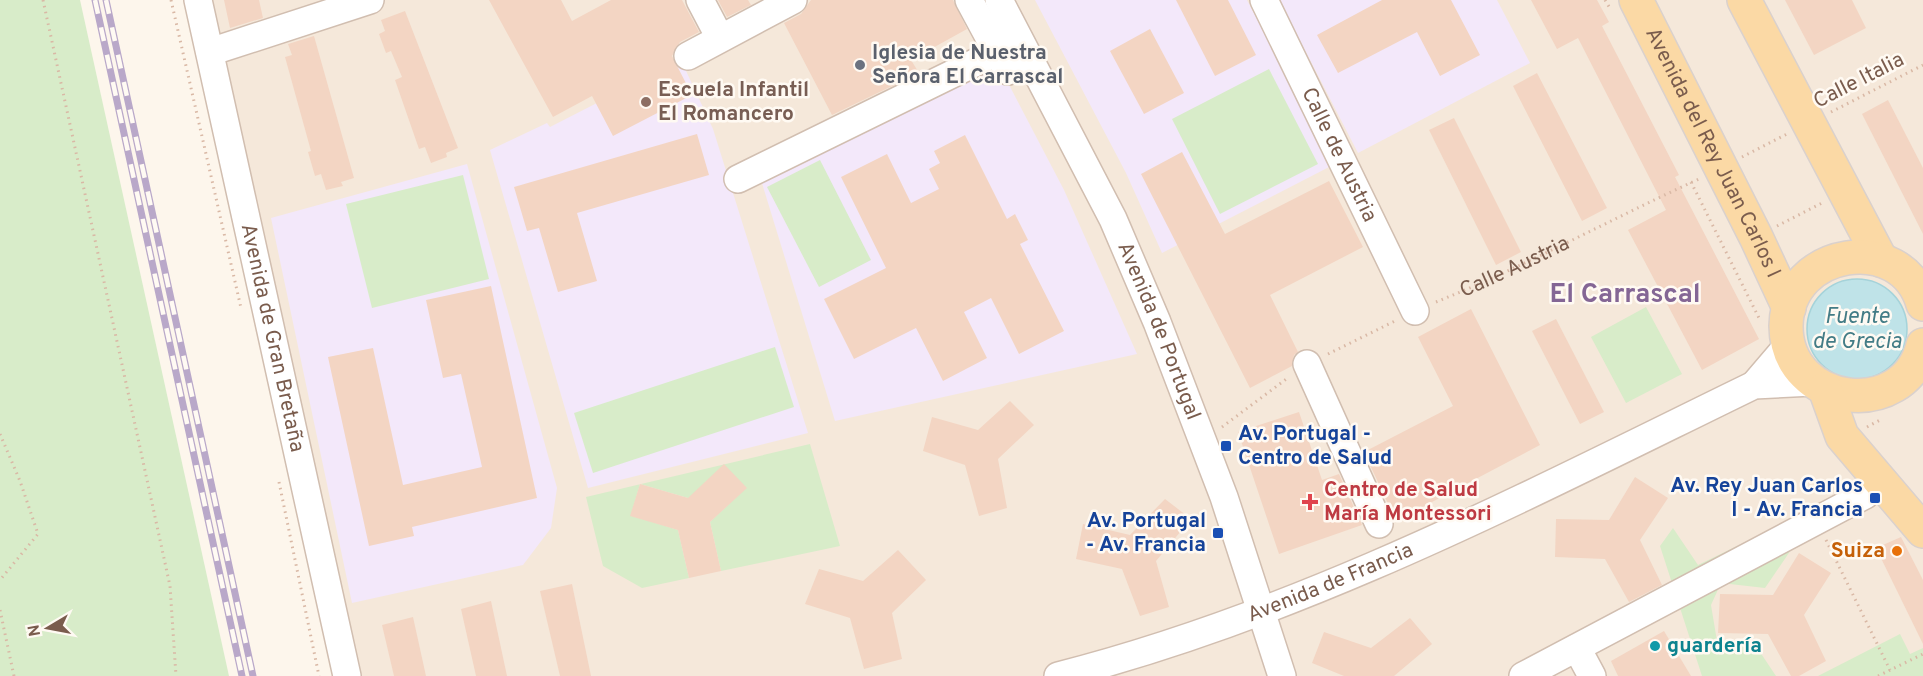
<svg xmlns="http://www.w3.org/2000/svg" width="1923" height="676" viewBox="0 0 1923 676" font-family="Overpass,sans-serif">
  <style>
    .residential { fill: #f5e8da }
    .education { fill: #f3e8fa }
    .green { fill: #d8ecc9 }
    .water { fill: #bfe3e8; stroke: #a5d3da; stroke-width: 1.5 }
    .building { fill: #f3d5c3 }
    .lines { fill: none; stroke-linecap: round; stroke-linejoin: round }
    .minor-casing { stroke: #d1beb0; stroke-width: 30 }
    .major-casing { stroke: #dad1cd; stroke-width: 36 }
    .path { stroke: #d9b8a5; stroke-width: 3; stroke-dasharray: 1.5 4.5; stroke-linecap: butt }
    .minor { stroke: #fff; stroke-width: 27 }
    .major { stroke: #fbd9a5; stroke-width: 33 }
    .rail-casing { stroke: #b9a8c9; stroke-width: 7 }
    .rail { stroke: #fffaf3; stroke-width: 4.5; stroke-dasharray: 14; stroke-linecap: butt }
    .worship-dot { fill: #6b7280; stroke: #fffaf3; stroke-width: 2 }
    .education-dot { fill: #8d6e63; stroke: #fffaf3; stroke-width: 2 }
    .transit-dot { fill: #1a4fb4; stroke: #fffaf3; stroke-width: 2 }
    .health-dot { fill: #e0444e; stroke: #fffaf3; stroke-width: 2 }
    .food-dot { fill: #e8710a; stroke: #fffaf3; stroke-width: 2 }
    .culture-dot { fill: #0f9aa8; stroke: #fffaf3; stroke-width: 2 }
    .labels { text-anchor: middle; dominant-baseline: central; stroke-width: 5; stroke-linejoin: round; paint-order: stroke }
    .worship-label { font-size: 21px; font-weight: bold; fill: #5b616d; stroke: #fffaf3; text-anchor: start }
    .street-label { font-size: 21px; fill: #7a5c4d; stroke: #fffaf3 }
    .education-label { font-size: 21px; font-weight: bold; fill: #785e54; stroke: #fffaf3; text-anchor: start }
    .transit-label { font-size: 21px; font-weight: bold; fill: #164399; stroke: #fffaf3; text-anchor: end }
    .health-label { font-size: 21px; font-weight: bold; fill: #be3a42; stroke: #fffaf3; text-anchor: start }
    .food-label { font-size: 21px; font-weight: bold; fill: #c56008; stroke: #fffaf3; text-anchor: end }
    .culture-label { font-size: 21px; font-weight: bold; fill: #0d838f; stroke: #fffaf3; text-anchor: start }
    .water-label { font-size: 22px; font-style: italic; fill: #437c86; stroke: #fffaf3 }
    .district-label { font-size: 27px; font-weight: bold; fill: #846695; stroke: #fffaf3 }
  </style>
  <rect width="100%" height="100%" fill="#fdf6ec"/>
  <path class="residential" d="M198 0H1923V676H347Z"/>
  <g class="education">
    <path d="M1035 0H1247L1333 165 1162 253 1126 173Z"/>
    <path d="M1279 0H1497L1530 63 1358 153Z"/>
    <path d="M681 60 713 129 808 433 588 488 490 150 547 123 550 127Z"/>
    <path d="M996 60 1064 190 1137 354 835 421 761 180Z"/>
    <path d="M467 164 557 488 551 528 523 565 352 603 271 218Z"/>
  </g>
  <g class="green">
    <path d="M0 0H80L229 676H0Z"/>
    <path d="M1269 69 1318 164 1220 214 1172 119Z"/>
    <path d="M820 160 871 260 819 287 767 187Z"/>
    <path d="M463 175 489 279 372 308 346 204Z"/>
    <path d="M1646 307 1682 374 1626 403 1591 337Z"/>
    <path d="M775 347 794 407 593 473 574 413Z"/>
    <path d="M810 444 840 546 721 571 710 522 746 488 688 498 640 484 631 515 678 530 689 578 642 588 603 566 586 497Z"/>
    <path d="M1673 528 1698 565 1770 530 1795 544 1765 588 1721 583 1711 605 1717 641 1756 646 1776 676H1702L1660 546Z"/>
    <path d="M1900 634 1910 654 1923 648V676H1818Z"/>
  </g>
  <circle class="water" cx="1857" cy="329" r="50"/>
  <g class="building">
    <path d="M224 0H259L263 18 230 28Z"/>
    <path d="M489 0H561L572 21 611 0H682L699 32 680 42 672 56 692 95 613 136 592 96 553 117Z"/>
    <path d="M718 0H748L751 5 727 17Z"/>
    <path d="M811 0H953L967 29 911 60 919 73 832 115 784 23 801 14Z"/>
    <path d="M1176 0H1228L1256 55 1215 76Z"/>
    <path d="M1382 0H1451L1480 55 1440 76 1417 32 1338 73 1317 35Z"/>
    <path d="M1531 0H1597L1609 22 1602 26 1679 175 1675 177 1759 339 1702 370 1628 230 1666 210 1578 38 1557 49Z"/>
    <path d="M1785 0H1852L1866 28 1814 55Z"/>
    <path d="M405 11 458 148 446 153 447 157 431 163 425 147 419 149 395 80 402 77 391 51 386 53 379 34 385 31 381 20Z"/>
    <path d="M1150 29 1184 93 1144 114 1110 51Z"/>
    <path d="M314 36 354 178 341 182 343 186 326 190 321 174 315 176 308 152 311 151 285 57 292 55 288 44Z"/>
    <path d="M1537 73 1607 208 1582 221 1513 86Z"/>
    <path d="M1888 100 1923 168V234L1862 114Z"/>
    <path d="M1454 118 1521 252 1496 265 1429 130Z"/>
    <path d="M697 134 709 175 577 213 597 281 558 292 539 228 527 231 514 187Z"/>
    <path d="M965 135 1007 219 1015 214 1028 240 1020 244 1064 331 1019 354 991 298 964 312 987 358 943 381 916 328 854 359 824 299 886 268 841 177 887 154 911 203 939 189 929 169 940 163 934 151Z"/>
    <path d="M1182 152 1225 234 1329 181 1363 247 1270 295 1298 352 1294 355 1292 366 1250 388 1141 174Z"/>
    <path d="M491 286 537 498 412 527 414 536 369 546 328 357 373 348 403 485 482 467 461 374 443 378 426 300Z"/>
    <path d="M1471 309 1540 445 1396 521 1364 452 1453 406 1418 337Z"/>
    <path d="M1556 319 1604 412 1580 424 1532 331Z"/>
    <path d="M1010 401 1034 425 998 459 1007 508 979 516 965 465 923 451 932 417 978 430Z"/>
    <path d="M1299 412 1322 480 1339 474 1362 525 1279 554 1238 432Z"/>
    <path d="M724 464 747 488 710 522 721 571 689 578 678 530 630 516 640 484 688 498Z"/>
    <path d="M1635 477 1668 498 1640 540 1662 585 1629 602 1605 559 1555 557 1556 519 1609 520Z"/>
    <path d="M1165 499 1191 519 1156 561 1169 607 1140 616 1122 569 1076 559 1083 524 1130 535Z"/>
    <path d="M1901 537 1923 580V644L1876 548Z"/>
    <path d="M898 550 926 580 892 613 902 659 864 669 850 618 805 604 819 569 863 581Z"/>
    <path d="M1799 553 1831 573 1804 615 1826 661 1799 676H1791L1768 634 1718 633 1720 594 1773 595Z"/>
    <path d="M572 584 591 676H560L540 591Z"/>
    <path d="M491 601 507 676H476L461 609Z"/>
    <path d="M413 617 426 676H394L382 625Z"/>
    <path d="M1410 618 1432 644 1394 676H1344L1312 663 1324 632 1371 648Z"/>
    <path d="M1664 631 1691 676H1618L1611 661Z"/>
  </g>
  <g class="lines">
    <g class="minor-casing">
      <g id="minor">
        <path id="s2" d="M198 0 347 676"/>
        <path d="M700 0 720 38"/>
        <path d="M969 0 997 52"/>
        <path id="s3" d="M999 0 1113 219 1157 322 1224 497 1282 676"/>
        <path id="s4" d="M1264 0 1415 311"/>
        <path d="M210 52 370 0"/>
        <path d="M688 56 793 0"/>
        <path d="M738 179 997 52 1008 71 1030 59"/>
        <path d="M1307 364 1379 524"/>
        <path d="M1754 385 1789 344"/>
        <path d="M1577 648 1592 676"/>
        <path id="s5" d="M1058 676C1302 614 1528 495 1754 385L1813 382"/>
        <path d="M1523 676 1865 495"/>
      </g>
    </g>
    <g class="major-casing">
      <g id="major">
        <path id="s6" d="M1636 0 1756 237 1789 308"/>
        <path d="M1744 0 1881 260"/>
        <path d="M1923 304C1902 230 1787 248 1786 326 1786 407 1905 422 1923 345"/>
        <path d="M1825 389 1842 436 1923 531"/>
      </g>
    </g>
    <g class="path">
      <path d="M43 0 170 586 176 676"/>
      <path d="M171 0 241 308"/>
      <path d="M1605 0 1611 10"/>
      <path d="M1831 112 1923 65"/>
      <path d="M1742 157 1787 134"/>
      <path d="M1691 182 1760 320"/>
      <path d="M1777 226 1822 203"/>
      <path id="s1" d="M1436 302C1526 266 1611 219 1699 179"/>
      <path d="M1328 354 1395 321"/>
      <path d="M1222 427 1289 377"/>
      <path d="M1867 427 1880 420"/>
      <path d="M0 434 20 481 38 534 0 580"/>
      <path d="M279 482 319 676"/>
      <path d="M1826 540 1890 670"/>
      <path d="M0 610 14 676"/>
      <path d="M1878 676 1923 654"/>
    </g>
    <use href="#minor" class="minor"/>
    <use href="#major" class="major"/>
    <g class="rail-casing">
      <g id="rail">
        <path d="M95 0 242 676"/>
        <path d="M106 0 253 676"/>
      </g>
    </g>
    <use href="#rail" class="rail"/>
  </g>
  <circle class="worship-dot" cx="860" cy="65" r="6"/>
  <circle class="education-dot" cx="646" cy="102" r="6"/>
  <g class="transit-dot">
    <rect x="1220" y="440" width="12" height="12" rx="3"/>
    <rect x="1869" y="492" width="12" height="12" rx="3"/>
    <rect x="1212" y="527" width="12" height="12" rx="3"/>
  </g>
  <path class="health-dot" d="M1307 493h6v6h6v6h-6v6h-6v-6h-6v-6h6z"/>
  <circle class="food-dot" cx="1897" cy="551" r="6"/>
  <circle class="culture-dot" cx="1655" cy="646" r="6"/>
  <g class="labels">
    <g class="worship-label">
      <text x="872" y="53">Iglesia de Nuestra<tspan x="872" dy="24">Señora El Carrascal</tspan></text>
    </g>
    <g class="street-label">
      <text transform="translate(1859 81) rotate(-27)">Calle Italia</text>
      <text stroke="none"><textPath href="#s6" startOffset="171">Avenida del Rey Juan Carlos I</textPath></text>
      <text stroke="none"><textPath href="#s4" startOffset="172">Calle de Austria</textPath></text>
      <text stroke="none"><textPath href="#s1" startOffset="86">Calle Austria</textPath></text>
      <text stroke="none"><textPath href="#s3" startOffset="368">Avenida de Portugal</textPath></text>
      <text stroke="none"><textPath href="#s2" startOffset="346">Avenida de Gran Bretaña</textPath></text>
      <text stroke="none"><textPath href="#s5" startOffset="288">Avenida de Francia</textPath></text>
    </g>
    <g class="education-label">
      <text x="658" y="90">Escuela Infantil<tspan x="658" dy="24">El Romancero</tspan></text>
    </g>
    <g class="transit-label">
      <text x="1238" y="434" text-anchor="start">Av. Portugal -<tspan x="1238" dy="24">Centro de Salud</tspan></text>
      <text x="1863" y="486">Av. Rey Juan Carlos<tspan x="1863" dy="24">I - Av. Francia</tspan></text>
      <text x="1206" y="521">Av. Portugal<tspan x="1206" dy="24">- Av. Francia</tspan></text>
    </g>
    <g class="health-label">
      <text x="1324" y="490">Centro de Salud<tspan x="1324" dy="24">María Montessori</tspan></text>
    </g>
    <g class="food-label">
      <text x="1885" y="551">Suiza</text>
    </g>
    <g class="culture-label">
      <text x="1667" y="646">guardería</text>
    </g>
    <g class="water-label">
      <text x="1857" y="317">Fuente<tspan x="1857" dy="25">de Grecia</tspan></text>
    </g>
    <g class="district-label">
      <text x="1625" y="295">El Carrascal</text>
    </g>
  </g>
  <g transform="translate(48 628) rotate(260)" stroke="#fffaf3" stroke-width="4.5" paint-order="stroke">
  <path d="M0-4.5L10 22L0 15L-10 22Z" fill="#7a5c4d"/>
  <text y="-9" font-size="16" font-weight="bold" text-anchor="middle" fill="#7a5c4d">N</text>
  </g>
</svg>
